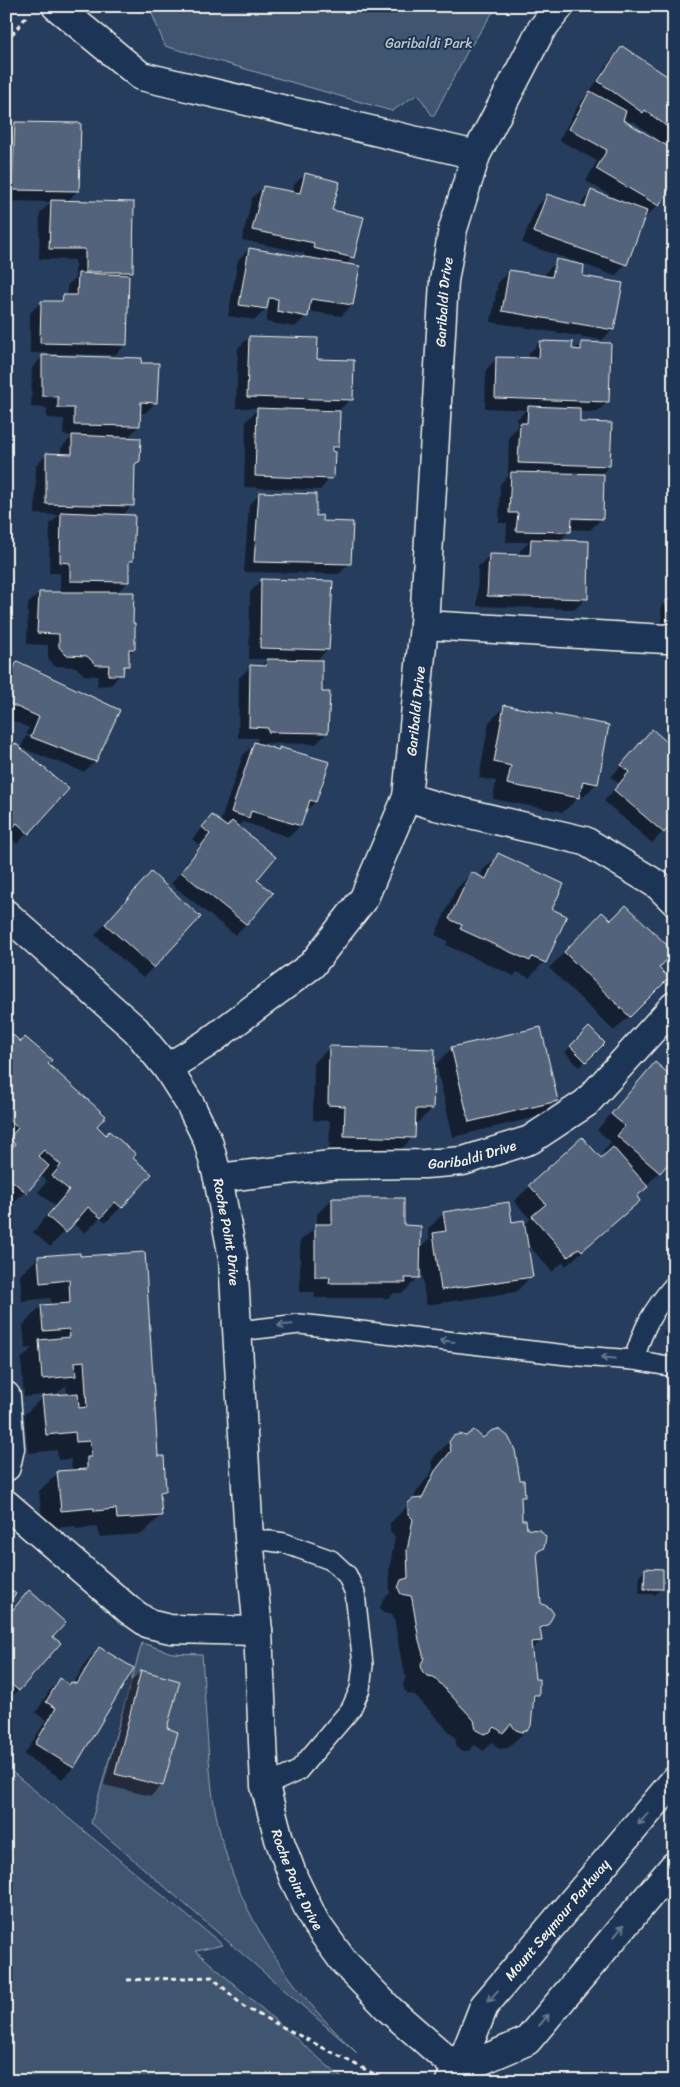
<svg xmlns="http://www.w3.org/2000/svg" width="680" height="2087" viewBox="0 0 680 2087" font-family="Sriracha,sans-serif">
  <style>
    .green { fill: #40546f; stroke: #9aa2ac }
    .shadow { fill: #0007; fill-rule: evenodd }
    .building { fill: #52647b; stroke: #f4f1e8 }
    .lines { fill: none; stroke-linecap: round; stroke-linejoin: round }
    .lane-casing { stroke: #f4f1e8; stroke-width: 22 }
    .street-casing { stroke: #f4f1e8; stroke-width: 31 }
    .secondary-casing { stroke: #f4f1e8; stroke-width: 31 }
    .path { stroke: #f4f1e8; stroke-width: 3; stroke-dasharray: 5 4; stroke-linecap: butt }
    .lane { stroke: #1d3557; stroke-width: 19 }
    .street { stroke: #1d3557; stroke-width: 28 }
    .secondary { stroke: #1d3557; stroke-width: 28 }
    .oneway { stroke: #68778a }
    .labels { text-anchor: middle; dominant-baseline: central; stroke-width: 4; stroke-linejoin: round; paint-order: stroke }
    .park-label { font-size: 14px; fill: #bec2c4; stroke: #1d3557 }
    .street-label { font-size: 14px; fill: #f4f1e8; stroke: #1d3557 }
  </style>
  <rect width="100%" height="100%" fill="#263d5d"/>
  <filter id="ink" filterUnits="userSpaceOnUse"><feTurbulence type="fractalNoise" baseFrequency=".02" numOctaves="2"/><feDisplacementMap in="SourceGraphic" scale="10" xChannelSelector="R" yChannelSelector="G"/><feConvolveMatrix kernelMatrix="1 2 1 2 8 2 1 2 1" color-interpolation-filters="sRGB"/></filter>
  <g filter="url(#ink)">
    <g class="green">
      <path d="M149 6H497L467 52 433 117 418 94 392 111 165 46Z"/>
      <path d="M142 1643 172 1653 202 1654C205 1699 207 1745 212 1790 226 1896 281 1981 357 2053L91 1823Z"/>
      <path d="M6 1767 223 1945 196 1951 345 2081H6Z"/>
    </g>
    <g class="shadow">
      <path d="M622 48 666 77 674 69V162L670 167 658 205 647 216 644 215 626 264 615 276 583 264 582 277 613 329 602 340 491 322 498 282 509 271 544 277 546 272 557 261 581 265 582 264 522 243 536 207 547 196 579 206 591 192 622 202 586 181 597 161 559 140 579 104 589 93 611 59ZM622 117 631 123 633 121 661 142 660 143 621 121Z"/>
      <path d="M16 123 77 191 67 202 132 272 128 276 126 344 115 355 30 353V313L41 302H57L64 296H67V286L75 278V260L39 259 40 213 51 202 6 201V133Z"/>
      <path d="M305 174 331 211 353 257 345 265 352 305 341 316 307 311 306 316 295 327 266 322 268 310H265L255 320 228 316 238 260 249 249 303 258 304 253 242 240 252 198 263 187 292 193 294 185Z"/>
      <path d="M249 337 316 360 351 399 339 410 338 447 333 451V475L320 490 244 487 246 421 259 408H236L238 348Z"/>
      <path d="M541 342 574 351 582 343 608 401 597 412H579V423L609 466 599 476 601 519 590 530 570 529 560 541 586 598 575 609 477 606 478 567 489 556H520V551L529 542H506L507 523H499L500 484 510 474H508L509 436 517 428V419L526 410 485 408 486 370 497 358 529 359V353ZM565 517 592 518V520L565 519Z"/>
      <path d="M43 356 139 364 156 402 145 413H139V426L126 439 139 460 133 466 132 505 122 516 132 561 127 566 128 582 116 593 131 625 134 649 128 655 127 666 111 685 97 686 98 676 84 675 76 667 54 666 48 659V645L27 644 28 604 39 593H60V573H49L50 524 59 515 35 514 36 465 47 454H61V448L73 436 63 435 64 419 47 418V408L31 407 32 368Z"/>
      <path d="M260 494 315 517 322 523 350 563 339 574 244 572 249 505Z"/>
      <path d="M261 581 328 649 316 661 327 733 316 744 258 743 257 738H238L239 678 250 667H260L268 659H249L250 592Z"/>
      <path d="M666 601H674V624L662 625 661 607Z"/>
      <path d="M17 663 95 761 84 772 21 748 26 736 92 762V759L26 734 29 728 6 718V674Z"/>
      <path d="M505 707 597 783 582 798H578L563 812 493 799 496 781 479 778 489 722Z"/>
      <path d="M641 742 663 832 652 843 604 801 619 784 611 777Z"/>
      <path d="M254 744 277 751 280 748 315 802 305 812 300 826 289 837 243 822 238 827 255 880 246 924 235 935 171 884 200 846 192 839 212 817 227 829 230 826 220 823 243 755Z"/>
      <path d="M6 754 67 789 17 844 6 834Z"/>
      <path d="M499 855 551 910 565 917 544 962 529 978 517 972 514 976 446 945 448 941 435 935 456 889 471 874 480 878 483 870Z"/>
      <path d="M140 885 153 967 143 978 95 935Z"/>
      <path d="M602 914 667 978 614 1031 549 968Z"/>
      <path d="M589 1029 604 1043 579 1067 565 1052Z"/>
      <path d="M6 1030 46 1065 95 1127 131 1158 121 1207 106 1222 100 1218 85 1233 73 1223 50 1247 33 1232 55 1206 38 1192 47 1181 40 1175 10 1207 6 1204Z"/>
      <path d="M330 1047 432 1109 416 1124H414L413 1137 398 1153 329 1151 330 1121 313 1120 314 1063Z"/>
      <path d="M452 1048 556 1100 541 1116 453 1137 436 1064Z"/>
      <path d="M655 1063 659 1172 636 1197 639 1200 566 1266 563 1262 552 1272 526 1242 531 1276 516 1292 426 1305 421 1266H419V1277L403 1293H394L389 1298H314L315 1292H300V1241L317 1226V1214L332 1199 403 1227 419 1249 430 1238 428 1229 444 1213 524 1226 530 1219 514 1201 582 1139 601 1160 607 1155 602 1152 611 1142 597 1130Z"/>
      <path d="M79 1254 157 1458 165 1491 159 1497 161 1516 142 1534 99 1537 98 1527 76 1529 75 1526 43 1529 39 1491 58 1473 72 1471 71 1459 58 1460 57 1450 28 1453 24 1415 45 1395 24 1397 21 1359 32 1348 25 1349 23 1325 41 1306 51 1305V1298L22 1301 20 1275 39 1257ZM66 1385 67 1395 55 1396Z"/>
      <path d="M674 1321V1336L662 1335Z"/>
      <path d="M454 1437 519 1481 524 1496 520 1500V1521L526 1530 542 1547 536 1554 540 1603 547 1625 539 1632 540 1641 530 1651 534 1680 538 1695 532 1701 527 1729 508 1748 499 1749 492 1742 484 1751 475 1745 468 1751H460L456 1745V1739L415 1695 408 1694 404 1689 403 1684 406 1677 401 1659 394 1618 393 1615 383 1613 380 1608 383 1600 390 1593 389 1570 395 1537 390 1532V1523L412 1502 417 1491 433 1470 431 1462 435 1456Z"/>
      <path d="M645 1570 661 1589 656 1594H639L640 1575Z"/>
      <path d="M19 1603 52 1637 18 1690 7 1701 6 1618Z"/>
      <path d="M99 1648 132 1668 73 1768 62 1779 24 1755 46 1720 36 1713 49 1691 60 1680 69 1686 73 1684 88 1659Z"/>
      <path d="M141 1671 165 1729 162 1785 151 1796 104 1785 130 1682Z"/>
    </g>
    <g class="building">
      <path d="M622 46 667 76 674 67V132L645 110 643 113 598 81Z"/>
      <path d="M590 91 626 111 623 120 674 150V164L672 167 674 168V181L659 206 596 169 607 150 569 129Z"/>
      <path d="M15 122 81 123 79 191 12 190Z"/>
      <path d="M305 173 340 182 332 210 364 217 354 258 313 248 314 243 252 230 263 186 300 193Z"/>
      <path d="M591 190 647 211 627 265 533 232 547 194 585 207Z"/>
      <path d="M51 200 134 202 133 272H85V249H49Z"/>
      <path d="M249 248 360 266 353 305 311 299 308 317 277 311 278 299 269 298 267 309 239 305Z"/>
      <path d="M556 259 584 265 583 276 623 283 614 330 502 311 509 270 552 277Z"/>
      <path d="M78 273 129 275 127 345 40 343 41 301H62L63 295H77Z"/>
      <path d="M249 336 318 338 317 359 354 360 353 400 247 397Z"/>
      <path d="M540 341 573 342 572 349 581 350V342L611 343 609 402 495 398 496 357 539 358Z"/>
      <path d="M42 355 142 358 141 363H159L157 403 141 402 140 426 74 425V408H58V397L42 396Z"/>
      <path d="M528 406 580 408V422L612 423 610 466 518 463 520 423H527Z"/>
      <path d="M257 408 340 411 339 447H332V451L335 452 334 476 332 479 255 476Z"/>
      <path d="M72 435 141 438 140 461 135 464 134 506 46 504V453L72 454Z"/>
      <path d="M511 472 604 474 603 519 572 518 571 532 516 531 518 513H509Z"/>
      <path d="M259 492 316 494V516L322 515 323 521 353 522 351 564 254 562Z"/>
      <path d="M61 512 135 515 133 561H129V582L70 581V563L60 562Z"/>
      <path d="M531 539 589 541 588 599 487 596 489 554 530 555Z"/>
      <path d="M261 579 333 581 329 650 260 648Z"/>
      <path d="M39 592H134L133 623H135V649H129V666H124L123 675H108L109 665H96L87 656 66 655 59 647V634L37 633Z"/>
      <path d="M674 599V619L667 620 666 600Z"/>
      <path d="M267 659 322 660V692H330L328 733 268 732V728L249 727 250 665 266 666Z"/>
      <path d="M17 661 120 710 96 762 31 737 39 717 6 702V686Z"/>
      <path d="M504 705 609 725 598 784 583 781 579 798 507 784 511 766 494 762Z"/>
      <path d="M652 729 674 748V822L664 833 614 790 629 772 621 765Z"/>
      <path d="M254 742 279 750V747L330 762 316 802 310 800 301 826 251 811 249 818 231 812Z"/>
      <path d="M15 743 69 789 29 834 17 823 6 836V754Z"/>
      <path d="M212 815 227 827 232 821 276 857 257 880 273 893 247 925 181 872 210 834 202 827Z"/>
      <path d="M498 853 564 884 552 909 567 916 546 963 532 957 530 961 460 929 462 925 449 919 471 872 486 879Z"/>
      <path d="M151 872 201 917 154 968 105 924Z"/>
      <path d="M626 905 674 952 659 968 669 978 630 1017 564 952 602 912 611 920Z"/>
      <path d="M541 1027 558 1101 469 1122 451 1047Z"/>
      <path d="M589 1027 605 1043 586 1062 570 1046Z"/>
      <path d="M6 1029 21 1042 25 1037 52 1060 48 1064 106 1116 97 1126 106 1135 109 1131 136 1154 133 1158 152 1174 122 1208 115 1202 101 1218 88 1207 66 1233 47 1216 69 1190 52 1176 61 1165 44 1150 38 1156 49 1166 27 1193 6 1176V1155L15 1144 9 1138 18 1128 6 1118Z"/>
      <path d="M329 1046 435 1049 433 1109H416L415 1138 344 1136 345 1106 328 1105Z"/>
      <path d="M655 1062 669 1074 674 1069V1157L660 1173 617 1136 625 1126 611 1114Z"/>
      <path d="M582 1137 601 1158 613 1147 648 1187 637 1196 640 1201 582 1251 579 1248 568 1257 532 1216 546 1204 529 1185Z"/>
      <path d="M332 1198H404V1225L421 1226 420 1278H405L406 1283H329L330 1277H315V1224H332Z"/>
      <path d="M509 1202 512 1222 524 1220 533 1277 441 1290 433 1233 446 1231 443 1212Z"/>
      <path d="M145 1252 158 1456H164L166 1491 160 1492 162 1516 117 1519 116 1509 94 1511V1508L61 1511 57 1471 87 1469V1457H91L90 1441 76 1442 75 1432 46 1435 42 1396 78 1393 79 1408 87 1407 84 1361 75 1362 76 1376 42 1379 39 1340 70 1337 69 1329 43 1331 41 1305 70 1303 69 1280 40 1283 38 1256 80 1253V1256Z"/>
      <path d="M498 1429 508 1436 515 1450 520 1480H524L525 1497H521L522 1520H526L527 1529 540 1530 546 1537 544 1548 537 1552 541 1603 550 1608 554 1614 548 1625 540 1628 542 1641 531 1642 535 1679H539V1695H534L531 1726 528 1730 522 1732 516 1730 511 1724 503 1733 495 1727 490 1732 484 1734 476 1730 474 1720 434 1677 427 1676 422 1671 421 1664 424 1658 419 1640 412 1599 411 1596 401 1594 398 1588 401 1580 408 1578 407 1551 413 1519 408 1514V1503L413 1499 422 1498 435 1471 451 1451 449 1442 453 1436 460 1434 466 1436 474 1430 483 1438 491 1431Z"/>
      <path d="M645 1568 663 1569V1589H644Z"/>
      <path d="M6 1586 16 1594 6 1605Z"/>
      <path d="M29 1590 66 1623 53 1637 61 1643 19 1691 6 1680V1618Z"/>
      <path d="M99 1647 134 1668 74 1768 35 1744 56 1708 46 1702 60 1678 69 1685 71 1682 77 1684Z"/>
      <path d="M141 1670 180 1681 167 1728 178 1732 163 1786 115 1774Z"/>
    </g>
    <g class="lines">
      <g class="lane-casing">
        <g id="lane">
          <path d="M238 1331 300 1324 567 1355 634 1360 674 1367"/>
          <path d="M634 1360C643 1328 652 1311 674 1285"/>
          <path d="M249 1538 284 1543 331 1560 347 1575 355 1593 363 1665 360 1689 351 1709 298 1771 265 1786"/>
        </g>
      </g>
      <g class="street-casing">
        <g id="street">
          <path d="M56 6 141 76 476 155"/>
          <path d="M424 625 665 639 674 637"/>
          <path d="M407 797 436 806 585 841 658 885 674 901"/>
          <path id="s1" d="M6 914 136 1030 167 1068 190 1104 208 1141 218 1178 233 1258 249 1538 258 1631 265 1786 279 1839 294 1879 315 1922 344 1962 390 2010 459 2070"/>
          <path id="s2" d="M167 1068 206 1044 312 965 364 898 407 797 424 625 444 281 453 229 476 155 541 30 560 6"/>
          <path id="s3" d="M218 1178 331 1165 425 1164 463 1161 530 1140 586 1103 674 1006"/>
          <path d="M6 1396 10 1448 6 1467"/>
          <path d="M6 1504 129 1610 149 1624 170 1629 258 1631"/>
        </g>
      </g>
      <g class="secondary-casing">
        <g id="secondary">
          <path d="M459 2070 527 2041 674 1866"/>
          <path id="s4" d="M450 2081 459 2070 484 2006 674 1781"/>
        </g>
      </g>
      <g class="path">
        <path d="M6 42 26 17"/>
        <path d="M127 1980 212 1977 244 2007 380 2077"/>
      </g>
      <use href="#lane" class="lane"/>
      <use href="#street" class="street"/>
      <use href="#secondary" class="secondary"/>
    </g>
    <defs><path id="oneway-shaft" d="M-6 0H5M1.5-3L5.5 0L1.5 3" fill="none" stroke-width="1.6" stroke-linecap="round" stroke-linejoin="round" transform="scale(1.25)"/></defs>
    <g class="oneway">
      <use href="#oneway-shaft" transform="translate(285 1325) rotate(175)"/>
      <use href="#oneway-shaft" transform="translate(447 1341) rotate(-173)"/>
      <use href="#oneway-shaft" transform="translate(608 1358) rotate(-176)"/>
      <use href="#oneway-shaft" transform="translate(643 1819) rotate(130)"/>
      <use href="#oneway-shaft" transform="translate(619 1931) rotate(-50)"/>
      <use href="#oneway-shaft" transform="translate(493 1996) rotate(131)"/>
      <use href="#oneway-shaft" transform="translate(544 2020) rotate(-50)"/>
    </g>
  </g>
  <g class="labels">
    <g class="park-label">
      <text x="429" y="43">Garibaldi Park</text>
    </g>
    <g class="street-label">
      <text stroke="none"><textPath href="#s2" startOffset="869">Garibaldi Drive</textPath></text>
      <text stroke="none"><textPath href="#s2" startOffset="459">Garibaldi Drive</textPath></text>
      <text stroke="none"><textPath href="#s3" startOffset="256">Garibaldi Drive</textPath></text>
      <text stroke="none"><textPath href="#s1" startOffset="400">Roche Point Drive</textPath></text>
      <text stroke="none"><textPath href="#s1" startOffset="1055">Roche Point Drive</textPath></text>
      <text stroke="none"><textPath href="#s4" startOffset="196">Mount Seymour Parkway</textPath></text>
    </g>
  </g>
  <rect width="680" height="2087" fill="none" stroke="#1d3557" stroke-width="25"/>
  <rect x="12" y="12" width="655" height="2062" fill="none" stroke="#f4f1e8" stroke-width="2" filter="url(#ink)"/>
</svg>
